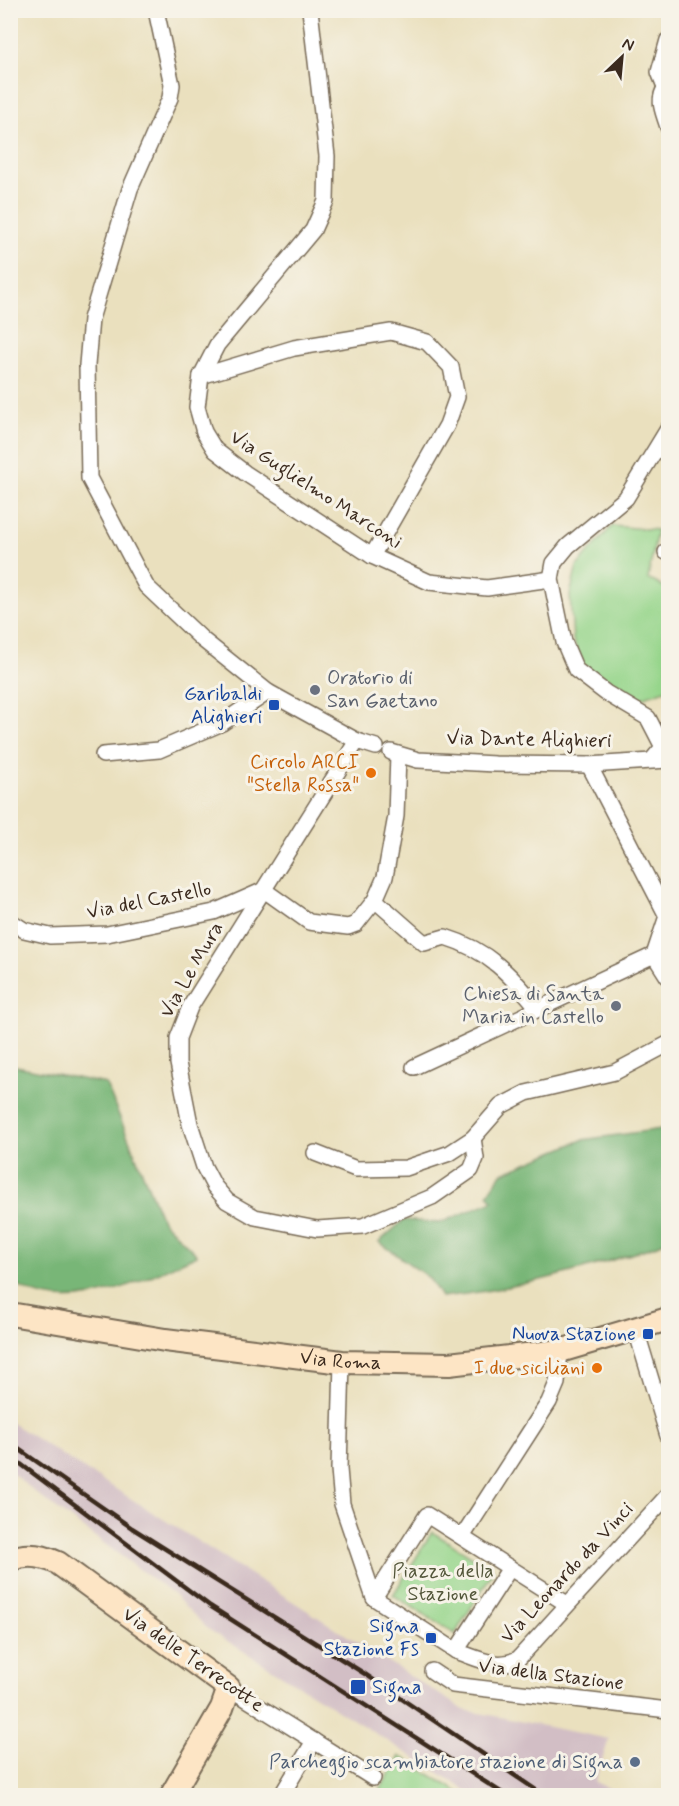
<svg xmlns="http://www.w3.org/2000/svg" width="679" height="1806" viewBox="0 0 679 1806" font-family="Mynerve,sans-serif">
  <style>
    .industrial { fill: #d2bec5 }
    .green { fill: #96d58b; stroke: #688054; stroke-width: 1.5 }
    .forest { fill: #78b677; stroke: #5a704a; stroke-width: 1.5 }
    .lines { fill: none; stroke-linecap: round; stroke-linejoin: round }
    .street-casing { stroke: #786a56; stroke-width: 18 }
    .secondary-casing { stroke: #786a56; stroke-width: 26 }
    .street { stroke: #fff; stroke-width: 15 }
    .secondary { stroke: #fde5c5; stroke-width: 22 }
    .rail { stroke: #3b2a1e; stroke-width: 4.5 }
    .worship-dot { fill: #6b7280; stroke: #f7f3e8; stroke-width: 2 }
    .transit-dot { fill: #1a4fb4; stroke: #f7f3e8; stroke-width: 2 }
    .food-dot { fill: #e8710a; stroke: #f7f3e8; stroke-width: 2 }
    .service-dot { fill: #5c6f8a; stroke: #f7f3e8; stroke-width: 2 }
    .labels { text-anchor: middle; dominant-baseline: central; stroke-width: 6; stroke-linejoin: round; paint-order: stroke }
    .street-label { font-size: 20px; fill: #3b2a1e; stroke: #f7f3e8 }
    .worship-label { font-size: 20px; fill: #5b616d; stroke: #f7f3e8; text-anchor: start }
    .transit-label { font-size: 20px; fill: #164399; stroke: #f7f3e8; text-anchor: end }
    .food-label { font-size: 20px; fill: #c56008; stroke: #f7f3e8; text-anchor: end }
    .park-label { font-size: 20px; fill: #525539; stroke: #f7f3e8 }
    .service-label { font-size: 20px; fill: #4e5e75; stroke: #f7f3e8; text-anchor: end }
  </style>
  <rect width="100%" height="100%" fill="#f7f3e8"/>
  <filter id="ink" filterUnits="userSpaceOnUse"><feTurbulence type="fractalNoise" baseFrequency=".0167" numOctaves="2"/><feDisplacementMap in="SourceGraphic" scale="12" xChannelSelector="R" yChannelSelector="G"/><feConvolveMatrix kernelMatrix="1 2 1 2 8 2 1 2 1" color-interpolation-filters="sRGB"/></filter>
  <filter id="wash" filterUnits="userSpaceOnUse"><feTurbulence type="fractalNoise" baseFrequency=".008" numOctaves="4" result="noise"/><feDisplacementMap in="SourceGraphic" scale="24" xChannelSelector="R" yChannelSelector="G"/><feGaussianBlur stdDeviation="1.35" result="paint"/><feColorMatrix in="noise" values="0 0 0 0 0 0 0 0 0 0 0 0 0 0 0 0 0 1.4 0 .05"/><feComposite in="paint" operator="in"/></filter>
  <g filter="url(#wash)">
    <rect width="100%" height="100%" fill="#eae0be"/>
    <path class="industrial" d="M10 1422 464 1710 609 1739 595 1782 624 1795H474L208 1629 173 1594 42 1498 11 1472Z"/>
    <g class="green">
      <path d="M612 526 657 530 648 579 668 589V689L639 699 585 669 573 640 570 595 577 566Z"/>
      <path d="M432 1532 494 1570 455 1634 393 1595Z"/>
      <path d="M400 1756 463 1795H377Z"/>
    </g>
    <g class="forest">
      <path d="M11 1065 106 1084 162 1220 197 1255C141 1280 68 1323 11 1281Z"/>
      <path d="M668 1128V1241C595 1268 519 1289 441 1297L429 1278 379 1242 404 1220 440 1223 493 1201 488 1194 502 1173 582 1140Z"/>
    </g>
  </g>
  <g filter="url(#ink)">
    <g class="lines">
      <g class="street-casing">
        <g id="street">
          <path d="M156 10 172 85 170 98 130 189 91 319 87 365 89 478 146 586 203 640 268 692 357 741 376 747"/>
          <path d="M310 10 327 156 326 201 313 230 217 345 201 376 197 407 204 432 215 450 245 473 372 556 429 582 487 588 551 579"/>
          <path d="M668 40 659 72 668 94"/>
          <path d="M666 87C656 100 664 113 668 127"/>
          <path d="M201 376 294 348 391 332 427 342 451 367 457 397 447 425 372 556"/>
          <path d="M666 552H668"/>
          <path d="M357 741 190 1007 178 1038V1063L190 1124 204 1167 214 1186 227 1201 255 1217 317 1229 363 1226 432 1197 471 1170 476 1158 473 1138"/>
          <path d="M391 752 418 760 495 764 589 765 668 760"/>
          <path d="M103 755 159 750 222 723 268 692"/>
          <path d="M652 760 663 747 648 718 606 693 576 670 564 642 551 579 554 563 568 546 626 498 668 429"/>
          <path d="M589 765 667 916 654 955"/>
          <path d="M264 890 309 922 348 927 356 924 375 900 385 877 396 816 398 755"/>
          <path d="M375 900 424 943 445 937C488 950 511 975 538 1008"/>
          <path d="M10 921 24 930 50 936 107 934 214 912 264 890"/>
          <path d="M654 955 668 977"/>
          <path d="M414 1067 654 955"/>
          <path d="M315 1153 356 1169 406 1168 450 1153 473 1138 501 1106 526 1093 615 1072 668 1044"/>
          <path d="M636 1330 668 1436"/>
          <path d="M342 1362 339 1469 342 1504 374 1598"/>
          <path d="M427 1515 510 1568 456 1651 374 1598Z"/>
          <path d="M462 1537 549 1402 557 1383 560 1351"/>
          <path d="M510 1568 567 1604"/>
          <path d="M456 1651C477 1658 497 1670 518 1659L668 1495"/>
          <path d="M432 1671 453 1685 668 1710"/>
          <path d="M229 1688 373 1778"/>
          <path d="M281 1796 314 1741"/>
        </g>
      </g>
      <g class="secondary-casing">
        <g id="secondary">
          <path id="s1" d="M10 1314 165 1340 342 1362 449 1364 560 1351 668 1319"/>
          <path d="M10 1560C27 1552 43 1556 58 1563L229 1688 222 1708 171 1796"/>
        </g>
      </g>
      <use href="#street" class="street"/>
      <use href="#secondary" class="secondary"/>
      <g class="rail">
        <path d="M10 1443 132 1528 365 1674 545 1796"/>
        <path d="M10 1456 210 1606 507 1796"/>
      </g>
    </g>
  </g>
  <g class="worship-dot">
    <circle cx="315" cy="690" r="6"/>
    <circle cx="616" cy="1006" r="6"/>
  </g>
  <g class="transit-dot">
    <rect x="268" y="699" width="12" height="12" rx="3"/>
    <rect x="642" y="1328" width="12" height="12" rx="3"/>
    <rect x="425" y="1632" width="12" height="12" rx="3"/>
    <rect x="350" y="1679" width="16" height="16" rx="3"/>
  </g>
  <g class="food-dot">
    <circle cx="371" cy="773" r="6"/>
    <circle cx="597" cy="1368" r="6"/>
  </g>
  <circle class="service-dot" cx="635" cy="1762" r="6"/>
  <g class="labels">
    <g class="street-label">
      <text transform="translate(316 490) rotate(33)">Via Guglielmo Marconi</text>
      <text transform="translate(529 740) rotate(1)">Via Dante Alighieri</text>
      <text transform="translate(149 901) rotate(-11)">Via del Castello</text>
      <text transform="translate(192 970) rotate(-60)">Via Le Mura</text>
      <text stroke="none"><textPath href="#s1" startOffset="334">Via Roma</textPath></text>
      <text transform="translate(567 1573) rotate(-47)">Via Leonardo da Vinci</text>
      <text transform="translate(193 1660) rotate(35)">Via delle Terrecotte</text>
      <text transform="translate(551 1675) rotate(7)">Via della Stazione</text>
    </g>
    <g class="worship-label">
      <text x="327" y="678">Oratorio di<tspan x="327" dy="23">San Gaetano</tspan></text>
      <text x="604" y="994" text-anchor="end">Chiesa di Santa<tspan x="604" dy="23">Maria in Castello</tspan></text>
    </g>
    <g class="transit-label">
      <text x="262" y="694">Garibaldi<tspan x="262" dy="23">Alighieri</tspan></text>
      <text x="636" y="1334">Nuova Stazione</text>
      <text x="419" y="1626">Signa<tspan x="419" dy="23">Stazione Fs</tspan></text>
      <text x="372" y="1687" text-anchor="start">Signa</text>
    </g>
    <g class="food-label">
      <text x="359" y="762">Circolo ARCI<tspan x="359" dy="23">"Stella Rossa"</tspan></text>
      <text x="585" y="1368">I due siciliani</text>
    </g>
    <g class="park-label">
      <text x="443" y="1571">Piazza della<tspan x="443" dy="23">Stazione</tspan></text>
    </g>
    <g class="service-label">
      <text x="623" y="1762">Parcheggio scambiatore stazione di Signa</text>
    </g>
  </g>
  <rect width="679" height="1806" fill="none" stroke="#f7f3e8" stroke-width="36"/>
  <g transform="translate(622 57) rotate(26)" stroke="#f7f3e8" stroke-width="4.5" paint-order="stroke">
  <path d="M0-4.5L10 22L0 15L-10 22Z" fill="#3b2a1e"/>
  <text y="-9" font-size="16" font-weight="bold" text-anchor="middle" fill="#3b2a1e">N</text>
  </g>
</svg>
